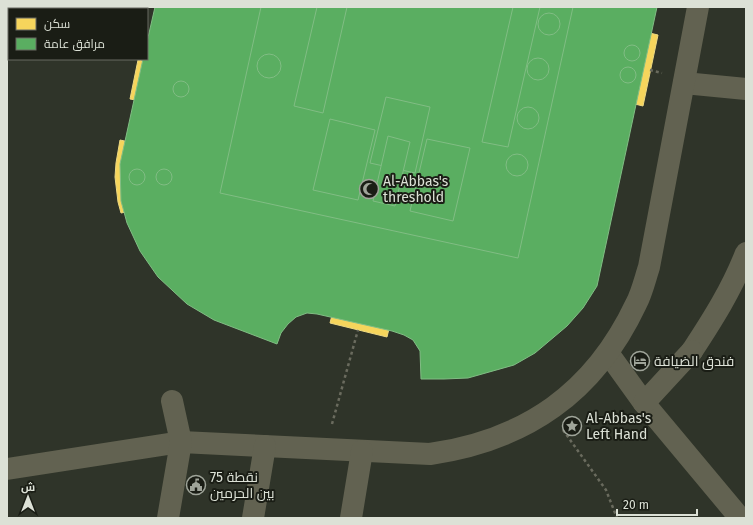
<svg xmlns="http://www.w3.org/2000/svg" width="753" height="525" viewBox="0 0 753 525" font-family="'Fira Sans',Cairo,sans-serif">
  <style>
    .homes { fill: #f6d55c; stroke: #eed981; fill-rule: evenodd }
    .public { fill: #5aae61; stroke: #81bd84 }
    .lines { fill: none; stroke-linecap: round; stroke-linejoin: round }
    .path { stroke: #6a6b5e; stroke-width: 2.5; stroke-dasharray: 3 3; stroke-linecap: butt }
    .pedestrian { stroke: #626251; stroke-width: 22 }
    .minor { stroke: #626251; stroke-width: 22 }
    .labels { text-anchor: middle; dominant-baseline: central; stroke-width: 4; stroke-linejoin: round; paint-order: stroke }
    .poi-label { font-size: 14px; fill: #dce1d6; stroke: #1a1d15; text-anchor: start }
  </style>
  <rect width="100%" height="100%" fill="#2f3429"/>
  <g class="homes">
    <path d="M239 7H261L259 12Z"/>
    <path d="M394 7H463L464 17 461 28 455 38 445 45 434 49H422L410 44 401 37 395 27 393 15Z"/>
    <path d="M571 14 658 35 643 106 556 85Z"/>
    <path d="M138 60 244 82 236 118 130 99Z"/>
    <circle cx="364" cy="83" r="11"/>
    <circle cx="364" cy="83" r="4.5"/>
    <circle cx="452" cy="104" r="11"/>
    <circle cx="452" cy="104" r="4.5"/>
    <circle cx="257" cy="110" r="10"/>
    <path d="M120 140 226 163 220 193 121 213 118 202 115 177 116 163Z"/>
    <circle cx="257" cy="166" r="21"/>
    <circle cx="499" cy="214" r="21"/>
    <path d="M355 223 412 235 387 337 330 323Z"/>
    <path d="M357 279 374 283 370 299 353 295ZM361 284H364L368 286 367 293 363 295 359 292V287Z"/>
    <path d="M357 279 374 283 370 299 353 295Z"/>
    <circle cx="364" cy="289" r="5"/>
  </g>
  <g class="public">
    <circle cx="278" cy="17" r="11"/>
    <path d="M155 7H657L597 286 583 308 567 326 535 353 514 365 468 378 444 379H421L420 351 413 340 404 335 392 331 317 314 307 313 296 317 288 324 281 333 277 344 214 320 187 304 158 277 140 251 127 223 121 201 120 164 143 59H147V42Z"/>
    <path d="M261 7H573L518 258 220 193Z"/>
    <path d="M317 7H347L323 113 294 106Z"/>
    <path d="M513 7H540L508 147 482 142Z"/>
    <circle cx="549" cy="24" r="11"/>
    <circle cx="632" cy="53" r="8"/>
    <circle cx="269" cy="66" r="12"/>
    <circle cx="538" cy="69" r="11"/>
    <circle cx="628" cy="75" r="8"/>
    <circle cx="181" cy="89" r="8"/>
    <path d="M386 97 430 107 415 173 370 163Z"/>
    <circle cx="528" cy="118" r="11"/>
    <path d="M330 119 375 130 358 200 313 190Z"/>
    <path d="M388 136 410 142 395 206 373 201Z"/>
    <path d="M427 139 470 148 453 221 410 211Z"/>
    <circle cx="517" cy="165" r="11"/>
    <circle cx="164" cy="177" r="8"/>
    <circle cx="137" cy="177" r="8"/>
  </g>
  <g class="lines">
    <g class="path">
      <path d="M650 70 662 73"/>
      <path d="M332 424 358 330"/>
      <path d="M563 430 606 490 617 518"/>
    </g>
    <g class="pedestrian">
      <path d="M684 83 746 89"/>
      <path d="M692 351C713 319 732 289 746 253"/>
      <path d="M608 353 644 403 740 518"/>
      <path d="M7 469 181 442 430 454C526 440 594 393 636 304 642 293 645 279 649 267L698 7"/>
      <path d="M168 518 181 442 172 401"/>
      <path d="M253 518 265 446"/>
      <path d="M351 518 362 451"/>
    </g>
    <path class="minor" d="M644 403 692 351"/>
  </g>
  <defs>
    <g id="mosque-ring" transform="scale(1)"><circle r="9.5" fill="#1a1d15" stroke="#9fa499" stroke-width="1.5"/><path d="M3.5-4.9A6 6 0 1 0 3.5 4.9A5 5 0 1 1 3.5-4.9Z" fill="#9fa499"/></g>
    <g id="hotel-ring" transform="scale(1)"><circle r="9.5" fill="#1a1d15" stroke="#9fa499" stroke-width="1.5"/><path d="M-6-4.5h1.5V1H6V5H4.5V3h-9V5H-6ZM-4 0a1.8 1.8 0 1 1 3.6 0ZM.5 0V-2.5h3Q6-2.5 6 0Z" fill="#9fa499"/></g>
    <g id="sight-ring" transform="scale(1)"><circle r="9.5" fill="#1a1d15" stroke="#9fa499" stroke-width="1.5"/><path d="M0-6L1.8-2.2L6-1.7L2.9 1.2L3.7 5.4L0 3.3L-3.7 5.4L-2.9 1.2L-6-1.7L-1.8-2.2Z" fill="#9fa499"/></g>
    <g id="civic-ring" transform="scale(1)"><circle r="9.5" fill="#1a1d15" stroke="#9fa499" stroke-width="1.5"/><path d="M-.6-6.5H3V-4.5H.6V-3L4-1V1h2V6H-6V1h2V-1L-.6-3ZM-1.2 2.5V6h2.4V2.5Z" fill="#9fa499"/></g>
  </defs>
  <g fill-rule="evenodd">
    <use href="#mosque-ring" x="369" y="189"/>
    <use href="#hotel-ring" x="640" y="361"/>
    <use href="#sight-ring" x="572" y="426"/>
    <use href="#civic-ring" x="196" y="485"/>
  </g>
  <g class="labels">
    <g class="poi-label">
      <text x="383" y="181">Al-Abbas's<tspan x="383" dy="16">threshold</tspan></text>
      <text x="654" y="361">فندق الضيافة</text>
      <text x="586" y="418">Al-Abbas's<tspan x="586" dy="16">Left Hand</tspan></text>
      <text x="210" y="477">نقطة 75<tspan x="210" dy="16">بين الحرمين</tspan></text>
    </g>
  </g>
  <rect width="753" height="525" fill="none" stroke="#dce1d6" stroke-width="16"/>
  <rect x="8" y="8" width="140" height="52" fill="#1a1d15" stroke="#686b62"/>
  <rect x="16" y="18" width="20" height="12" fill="#f6d55c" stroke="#686b62"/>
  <text x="44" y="28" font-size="12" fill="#dce1d6">سكن</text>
  <rect x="16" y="38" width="20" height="12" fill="#5aae61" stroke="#686b62"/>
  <text x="44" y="48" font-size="12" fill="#dce1d6">مرافق عامة</text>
  <g transform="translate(28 497)" stroke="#1a1d15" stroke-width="3" paint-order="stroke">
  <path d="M0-3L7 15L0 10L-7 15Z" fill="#dce1d6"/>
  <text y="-6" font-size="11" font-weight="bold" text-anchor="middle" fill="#dce1d6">ش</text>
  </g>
  <path d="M617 509v6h80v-6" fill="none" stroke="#dce1d6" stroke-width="2"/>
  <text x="623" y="509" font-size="12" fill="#dce1d6" stroke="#1a1d15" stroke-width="3" paint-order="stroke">20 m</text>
</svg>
